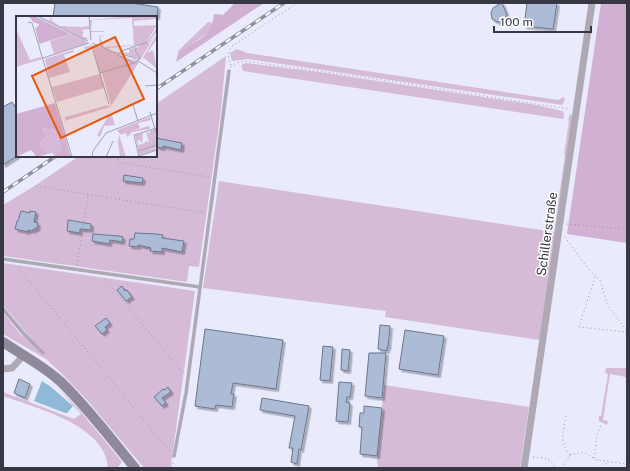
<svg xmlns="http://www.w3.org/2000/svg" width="630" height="471" viewBox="0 0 630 471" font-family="'Public Sans',sans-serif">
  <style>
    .green { fill: #d6bbd8 }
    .forest { fill: #d2b0d4 }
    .water { fill: #8eb9d7 }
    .building { fill: #adbcd6; stroke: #69778e; filter: url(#shadow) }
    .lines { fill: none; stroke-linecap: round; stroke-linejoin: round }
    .path { stroke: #9696a6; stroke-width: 1; stroke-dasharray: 1 3; stroke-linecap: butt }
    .lane { stroke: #aea9b5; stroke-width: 3.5 }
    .street { stroke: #aea9b5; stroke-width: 7 }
    .secondary { stroke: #90899b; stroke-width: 10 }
    .rail-casing { stroke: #90909f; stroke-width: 3.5 }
    .rail { stroke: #fff; stroke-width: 2; stroke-dasharray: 6; stroke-linecap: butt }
    .labels { text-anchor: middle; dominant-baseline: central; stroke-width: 3; stroke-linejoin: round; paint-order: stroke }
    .street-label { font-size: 13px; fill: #383844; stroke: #fff }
    .inset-road { fill: none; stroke: #a2a3b2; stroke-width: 1 }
    .view { fill: #e8590c; fill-opacity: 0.15; stroke: #e8590c; stroke-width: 2 }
    .inset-edge { fill: none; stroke: #383844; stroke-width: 2 }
  </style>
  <defs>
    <filter id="shadow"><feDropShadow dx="2.5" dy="2.5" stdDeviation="0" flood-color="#0004"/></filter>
  </defs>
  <rect width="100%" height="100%" fill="#e9eafc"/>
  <g class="green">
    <path d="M208 22 213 23 209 32 185 49 177 58 178 51Z"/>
    <path d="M237 49 247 53 558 100 564 97 565 100 562 105 248 59 232 61 230 53Z"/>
    <path d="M226 56 221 110 199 267 189 266 187 282 3 256V205L36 185 79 156H156V104Z"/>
    <path d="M246 63 319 72 537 105 562 111C565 113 564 116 563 119L243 71 241 66 243 64Z"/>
    <path d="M570 114 573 116 540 336 539 340 385 317 386 311 203 288 219 181 554 232 565 155H564L569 121 568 120Z"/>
    <path d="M3 263 195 291 171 465 172 468H144L87 400 62 374 46 359 3 334V313L22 336H24L39 350 38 347 3 305Z"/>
    <path d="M606 368H627L626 377 610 374 603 420 608 421 607 425 599 421V416H601L608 374 605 373Z"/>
    <path d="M384 385 529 407 520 468H378L377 460Z"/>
    <path d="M57 387C81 410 101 436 122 462L117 468H108C106 425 36 408 3 396V392L74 419 81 414Z"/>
  </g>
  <g class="forest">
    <path d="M233 3H264L176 62C178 47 200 43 208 32 212 27 213 20 214 14L223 15 233 5Z"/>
    <path d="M601 3H627V243L567 234Z"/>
  </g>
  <path class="water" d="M42 381 51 387 73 406 67 413H65L34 401Z"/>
  <g class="building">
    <path d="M55 3H132L158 7 157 17H53Z"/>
    <path d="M501 3H502L507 15 502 21 497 22 492 19 491 13 493 8Z"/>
    <path d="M527 3H557L553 29 524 26Z"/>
    <path d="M12 102 17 110V156L3 165V107Z"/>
    <path d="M156 138 182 143 181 150 163 146V148L157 147Z"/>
    <path d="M124 175 143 178 142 183 123 181Z"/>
    <path d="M21 211 30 213V211L36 212 34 222 38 223 37 229 35 228V230H32V231L28 230V232L15 229 17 221H18Z"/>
    <path d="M68 220 91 224V230L80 229V233L67 231Z"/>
    <path d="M135 233 156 234 163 235 162 238 184 241 182 252 162 248V252L150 251 151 248 138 245V247L129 246 130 239H134Z"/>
    <path d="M93 234 119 236 123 237 122 242 110 240 109 244 92 241Z"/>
    <path d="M122 286 125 291 127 290 132 297 126 301 117 290Z"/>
    <path d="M106 318 110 323 105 327 107 330 102 334 95 326Z"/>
    <path d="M380 325 390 326 388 348 387 347V351L378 349Z"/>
    <path d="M205 329 283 340 276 389 233 383 231 394H234L232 407 216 405 215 409 195 406Z"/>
    <path d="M405 330 444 336 438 375 399 369Z"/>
    <path d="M323 346 333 347 330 381 320 380Z"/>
    <path d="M342 349 350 350 348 371 341 370Z"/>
    <path d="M369 353H386L382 398 365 396Z"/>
    <path d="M19 379 30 384 25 398 14 393Z"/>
    <path d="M339 382 352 383 350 397H347L346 402 350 403 348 422 336 421Z"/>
    <path d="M168 387 171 392 162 398 166 403 162 406 154 397 163 389 164 390Z"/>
    <path d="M262 398 309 406 301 450 299 449 297 464 291 462 293 448H289L295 416 260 410Z"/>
    <path d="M364 406 382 408 377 456 360 454 362 427H359L360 413H364Z"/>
  </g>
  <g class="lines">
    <g class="path">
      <path d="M231 65C228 59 227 52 232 46L297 3"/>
      <path d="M231 67C237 61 244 61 252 62L369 78 569 109"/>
      <path d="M112 156 118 157 117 162 209 177"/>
      <path d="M36 186 206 213"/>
      <path d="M567 224 627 229"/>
      <path d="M565 237 586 266 600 280 607 303 611 310 627 331"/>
      <path d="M77 265 88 195"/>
      <path d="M20 267 21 271 170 452"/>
      <path d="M595 277 579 327 627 332"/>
      <path d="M105 279 183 373"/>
      <path d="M570 455 583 452 597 460 627 464"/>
      <path d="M533 457C542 458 551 457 555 468"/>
      <path d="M594 458 597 435 601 425"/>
      <path d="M173 468V461"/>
      <path d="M561 468 570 455C559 441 563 432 566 416"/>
      <path d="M605 468 607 461"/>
    </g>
    <g class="lane">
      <path d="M3 259 200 287"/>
      <path d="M3 309 24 334 43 353"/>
      <path d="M174 456 186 393 229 71"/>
    </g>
    <g class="street">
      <path d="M3 369 12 368 24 355"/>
      <path d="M524 468 592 3"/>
    </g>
    <path class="secondary" d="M3 342C22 355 44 366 61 382 88 408 111 439 135 468"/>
    <g class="rail-casing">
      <g id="rail">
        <path d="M156 89 284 3"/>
        <path d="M3 192 56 156"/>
      </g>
    </g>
    <use href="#rail" class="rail"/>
  </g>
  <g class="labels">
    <g class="street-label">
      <text transform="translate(547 234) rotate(-82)">Schillerstraße</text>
    </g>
  </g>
  <g transform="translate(16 16)">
    <rect width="141" height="141" fill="#e9eafc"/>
    <path d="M19 0 67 23 72 27 38 38 34 25 56 18ZM22 0 34 5 35 0 36 5 43 10 66 11 73 10V0L74 13 65 14 68 16 66 20 74 23H69ZM116 0H141V3L118 5V10L141 9 130 27H133L141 16 124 44 104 36 113 37V33L118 32 120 38V32L125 29 92 32 97 35 84 30 83 20 88 19V16H75L74 4ZM116 2 118 29 88 31 84 21 88 19V15H75L76 4ZM0 13 14 44 25 41 26 43 0 51ZM141 18V23L131 37 137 34 141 53 128 42 125 45ZM77 29 123 46 95 90 86 57 116 47 84 57 77 32 68 33V31ZM57 34 58 36 48 39 54 56 33 62 29 43ZM84 58 88 72 41 86 36 71ZM92 89 89 91 94 89V91L48 105 50 102H46ZM93 99H96L99 109 88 110 84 121 81 119ZM134 101 135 104 122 107 124 112 116 115 133 110 134 113 116 116 111 121 110 117 103 119 110 141H104L102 127 103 119 104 118 101 114ZM29 110 38 112 40 115 45 132 38 141 37 137 31 138 24 132 25 112ZM139 113 141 131 138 132 141 134 123 139 119 119 127 117 126 127 122 123V129L129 127V125L133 126 130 116 134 117V114Z" fill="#d6bbd8" fill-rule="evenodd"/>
    <path d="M13 0H18L55 18 23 28 19 11 21 12 23 8 17 6ZM39 87 55 141H38L45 132 40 115 38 112 32 113 29 110 25 114 30 120 24 126V132L30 135 31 138 21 141 15 134 0 141V98Z" fill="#d2b0d4"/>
    <path class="inset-road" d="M21 0 72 25M73 0 75 24M12 6 16 7 56 141M76 27 97 36 116 41 141 57M77 34 93 88M103 38 105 35 132 26 141 13M101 39 118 47M27 42 73 27M84 57 121 46 124 41 120 37 119 31M129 70 141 69M117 89 122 105M134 96 141 120M122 135 141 129M123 140 141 134M76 141 77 135 90 117 141 97M90 141 97 125M123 141 118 119 141 112"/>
    <path class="view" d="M99 21 128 83 45 122 16 60Z"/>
    <rect width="141" height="141" class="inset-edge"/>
  </g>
  <rect width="630" height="471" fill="none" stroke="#383844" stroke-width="8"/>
  <path d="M494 26v6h97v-6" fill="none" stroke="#383844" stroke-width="2"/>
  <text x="500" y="26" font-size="12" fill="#383844" stroke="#ffffff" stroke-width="3" paint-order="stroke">100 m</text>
</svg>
